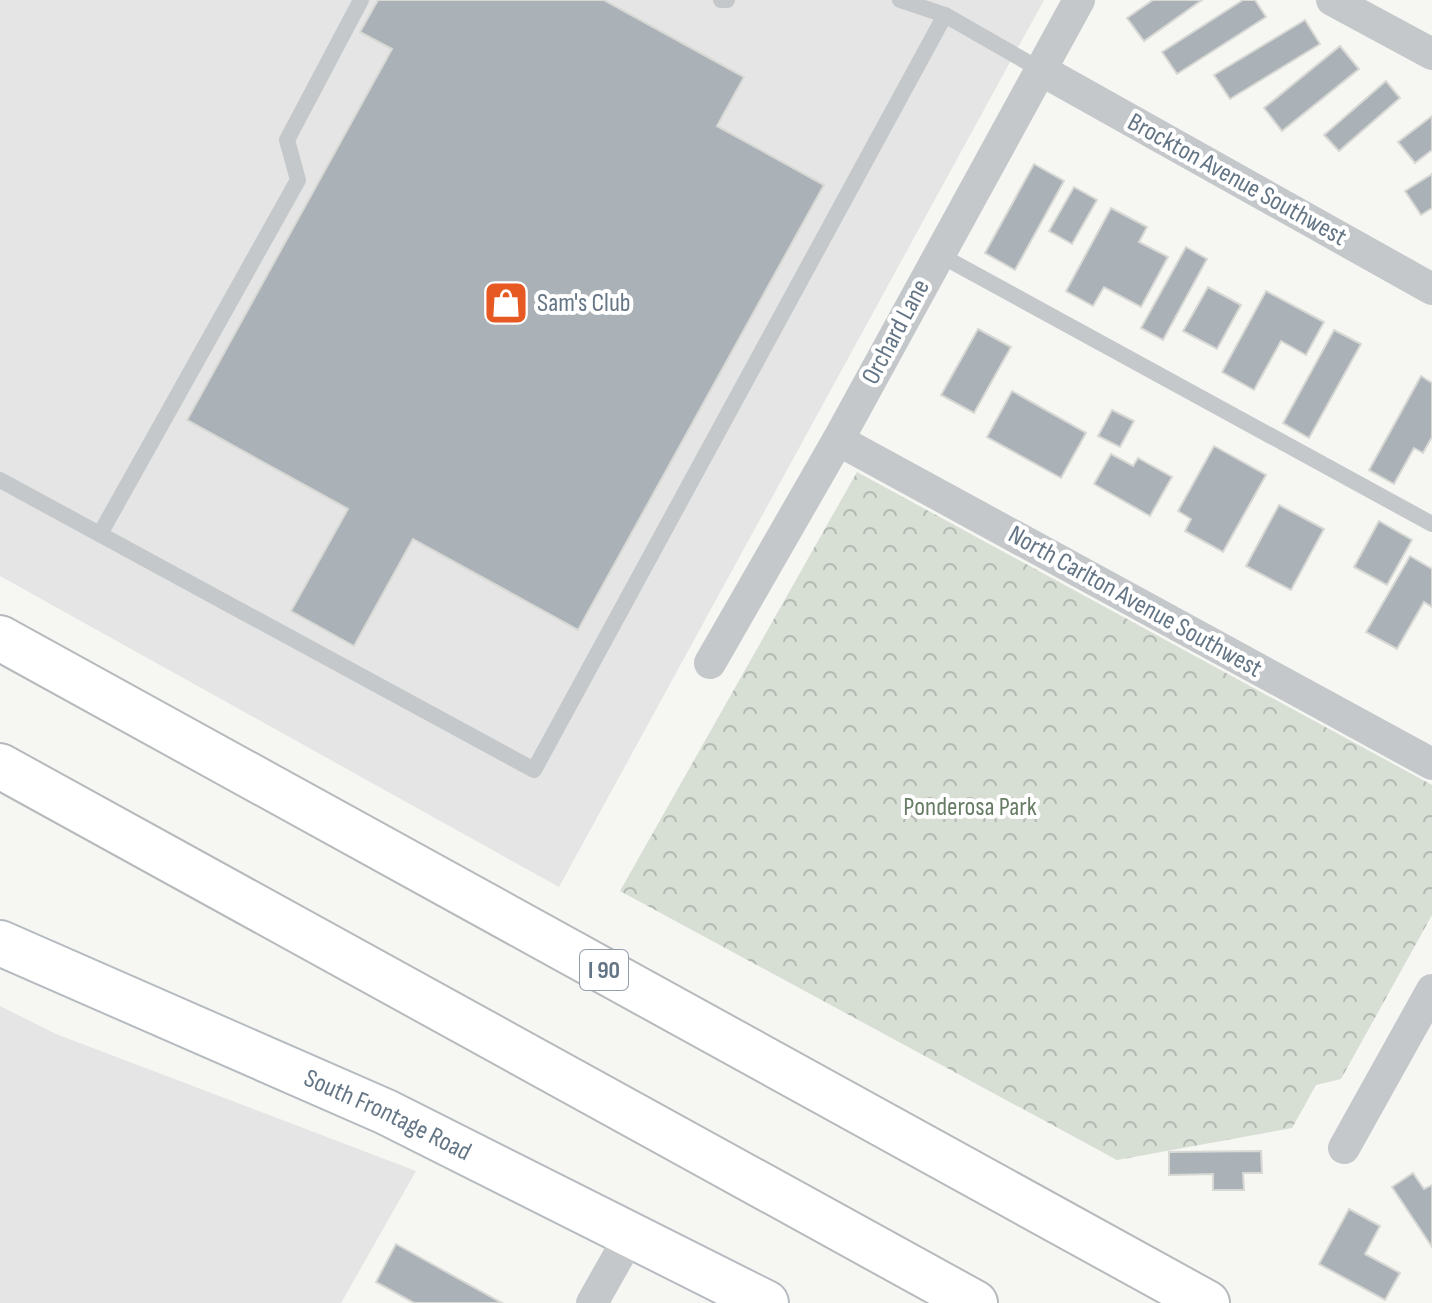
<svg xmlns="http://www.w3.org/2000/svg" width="1432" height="1303" viewBox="0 0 1432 1303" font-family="'Sofia Sans Condensed',sans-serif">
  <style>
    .built { fill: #e4e5e4 }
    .park { fill: url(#park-crowns) }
    .building { fill: #aab2b8; stroke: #d8d8d5; stroke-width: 2 }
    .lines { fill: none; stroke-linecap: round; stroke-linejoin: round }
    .secondary-casing { stroke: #b6bbc0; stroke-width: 48 }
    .highway-casing { stroke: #b6babd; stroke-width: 48 }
    .lane { stroke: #c4c8cb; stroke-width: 16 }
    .street { stroke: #c4c8cb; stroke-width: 32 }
    .secondary { stroke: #fff; stroke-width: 44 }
    .highway { stroke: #fff; stroke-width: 44 }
    .labels { text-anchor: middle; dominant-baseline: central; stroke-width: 8; stroke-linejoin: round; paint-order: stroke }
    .shield { fill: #fff; stroke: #929eaa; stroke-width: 2 }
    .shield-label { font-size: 24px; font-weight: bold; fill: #647585 }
    .street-label { font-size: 26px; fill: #647585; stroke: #fff }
    .poi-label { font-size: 26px; fill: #647585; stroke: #fff; text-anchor: start }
    .park-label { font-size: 26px; fill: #677c64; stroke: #fff }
  </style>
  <defs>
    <pattern id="park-crowns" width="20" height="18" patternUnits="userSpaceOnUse" patternTransform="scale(2)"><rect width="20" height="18" fill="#d7ded4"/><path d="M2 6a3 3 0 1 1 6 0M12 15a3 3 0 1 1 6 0" fill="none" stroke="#b2b9b2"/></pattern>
  </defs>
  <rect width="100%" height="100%" fill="#f6f6f3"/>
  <g class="built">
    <path d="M0 0H1044L559 887 0 576Z"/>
    <path d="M0 1006 56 1034 416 1171 341 1303H0Z"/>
  </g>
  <path class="park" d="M857 472 1432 785V915L1341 1079 1316 1085 1292 1128 1117 1160 620 891Z"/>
  <g class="building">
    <path d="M378 0H604L744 77 717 126 824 185 578 630 413 539 354 646 291 611 348 509 187 420 392 49 360 32Z"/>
    <path d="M1153 0H1202L1144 41 1127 18Z"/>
    <path d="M1243 0H1255L1266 17 1177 74 1162 52Z"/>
    <path d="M1305 20 1320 44 1230 99 1214 75Z"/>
    <path d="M1340 46 1359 69 1282 131 1264 108Z"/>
    <path d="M1386 81 1400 98 1339 151 1324 135Z"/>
    <path d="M1432 116V150L1415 163 1398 142Z"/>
    <path d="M1034 164 1064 181 1015 270 985 253Z"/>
    <path d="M1432 174V208L1421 215 1405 191Z"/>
    <path d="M1074 187 1097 200 1072 244 1049 231Z"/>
    <path d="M1111 208 1147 227 1139 242 1168 257 1141 307 1104 287 1093 306 1066 291Z"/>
    <path d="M1186 247 1207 259 1163 340 1141 328Z"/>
    <path d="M1208 287 1241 305 1217 349 1183 331Z"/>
    <path d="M1266 291 1324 322 1306 355 1281 341 1254 390 1222 372Z"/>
    <path d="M978 329 1011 347 974 413 941 395Z"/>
    <path d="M1334 330 1361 344 1309 438 1283 423Z"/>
    <path d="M1421 376 1432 383V437L1423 453 1414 448 1394 484 1369 470Z"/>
    <path d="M1012 391 1086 433 1061 478 987 437Z"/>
    <path d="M1112 410 1134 421 1120 447 1098 436Z"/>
    <path d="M1214 446 1266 475 1223 552 1185 531 1191 519 1178 511Z"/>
    <path d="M1111 454 1133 466 1138 458 1172 477 1150 516 1094 484Z"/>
    <path d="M1279 505 1324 529 1291 590 1246 566Z"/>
    <path d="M1379 521 1412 540 1387 585 1354 567Z"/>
    <path d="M1410 556 1432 569V607L1424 602 1397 649 1366 632Z"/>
    <path d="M1261 1151 1262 1173H1243L1244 1190H1213V1174L1169 1175V1152Z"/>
    <path d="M1413 1173 1424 1189 1432 1185V1247L1392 1187Z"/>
    <path d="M1349 1209 1380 1226 1365 1254 1400 1273 1385 1300 1319 1264Z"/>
    <path d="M396 1244 502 1303H414L376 1282Z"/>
  </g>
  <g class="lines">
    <g class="secondary-casing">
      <g id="secondary">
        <path id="s1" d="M0 943 386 1112 766 1303"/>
      </g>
    </g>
    <g class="highway-casing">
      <g id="highway">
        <path d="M0 638 1207 1303"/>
        <path d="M0 766 975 1303"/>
      </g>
    </g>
    <g class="lane">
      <path d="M721 0H727"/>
      <path d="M900 0 945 15 1041 70"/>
      <path d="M938 254 1432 524"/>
      <path d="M0 480 534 770 945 15"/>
      <path d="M100 534 298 180 287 140 361 0"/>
    </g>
    <g class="street">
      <path d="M1332 0 1432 54"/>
      <path d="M1041 70 1432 289"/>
      <path d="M838 440 1432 764"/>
      <path d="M710 663 838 440 1079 0"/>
      <path d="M1344 1148 1432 990"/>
      <path d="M592 1303 631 1234"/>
    </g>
    <use href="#secondary" class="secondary"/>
    <use href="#highway" class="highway"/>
  </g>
  <defs>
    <g id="shop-square" transform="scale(2.3)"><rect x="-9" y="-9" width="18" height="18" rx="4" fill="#e75922" stroke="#fff"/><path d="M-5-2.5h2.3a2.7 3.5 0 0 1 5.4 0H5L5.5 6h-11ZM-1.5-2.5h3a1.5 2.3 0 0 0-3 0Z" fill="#fff"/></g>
  </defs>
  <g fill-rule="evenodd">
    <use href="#shop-square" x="506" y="303"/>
  </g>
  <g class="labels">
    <rect class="shield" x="580" y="950" width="48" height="40" rx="6"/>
    <g class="shield-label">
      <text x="604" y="970">I 90</text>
    </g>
    <g class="street-label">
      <text transform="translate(1237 180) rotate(29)">Brockton Avenue Southwest</text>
      <text transform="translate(896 332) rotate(-62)">Orchard Lane</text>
      <text transform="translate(1135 602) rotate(29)">North Carlton Avenue Southwest</text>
      <text stroke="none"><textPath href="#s1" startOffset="424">South Frontage Road</textPath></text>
    </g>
    <g class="poi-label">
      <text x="537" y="303">Sam's Club</text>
    </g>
    <g class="park-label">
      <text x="970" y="807">Ponderosa Park</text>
    </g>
  </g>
</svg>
